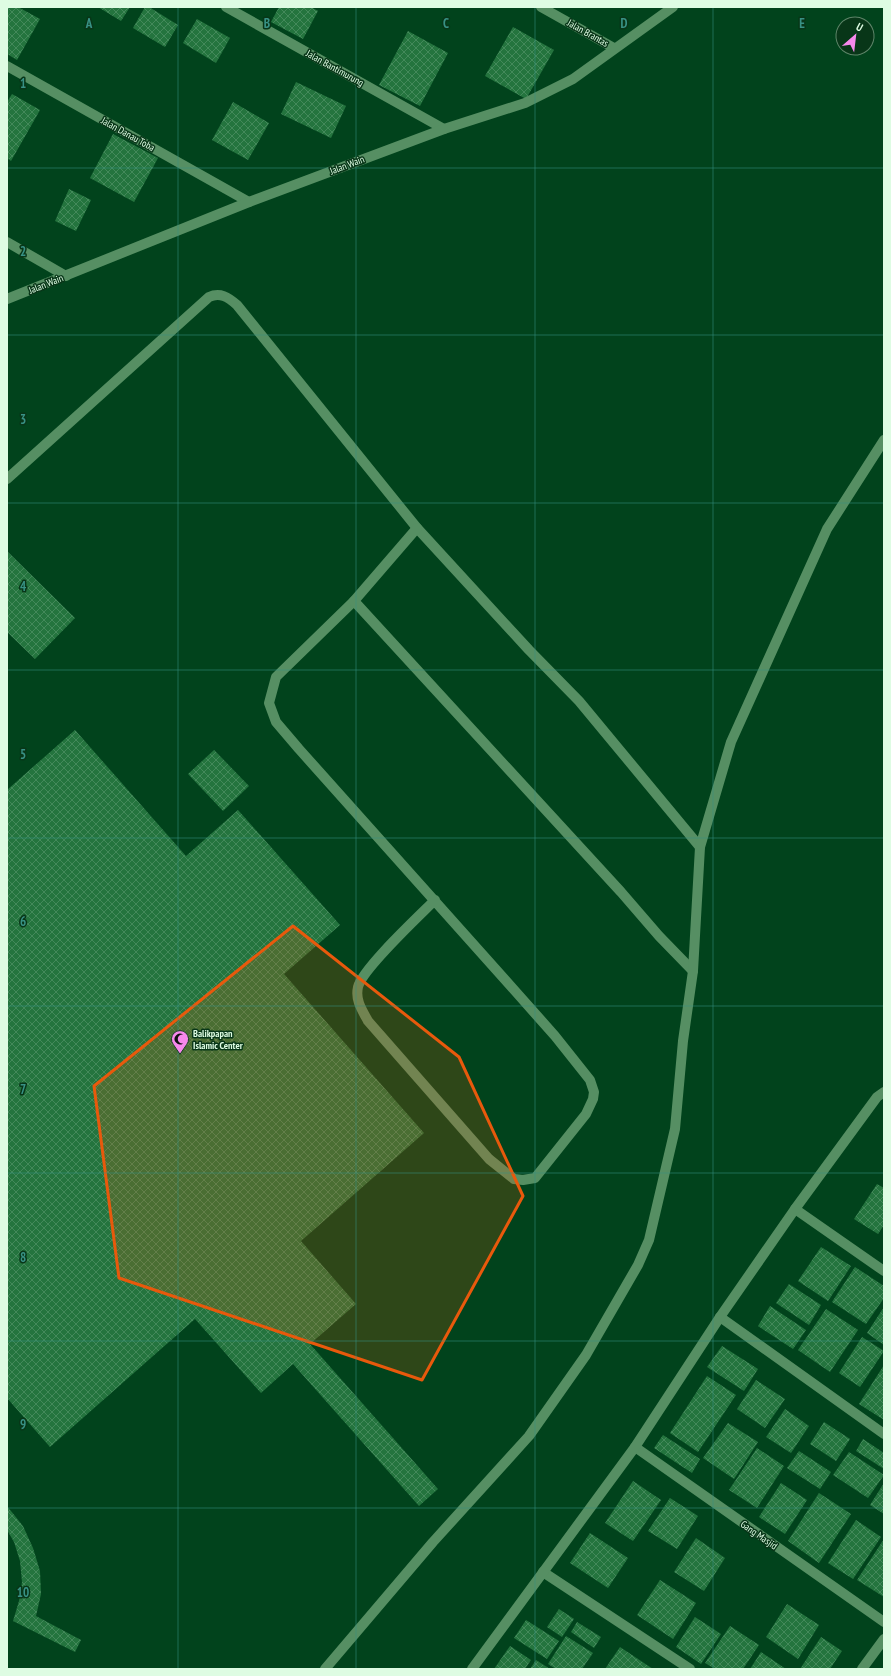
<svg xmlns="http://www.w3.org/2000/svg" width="891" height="1676" viewBox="0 0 891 1676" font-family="'PT Sans Narrow',sans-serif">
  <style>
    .building { fill: url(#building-cross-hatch) }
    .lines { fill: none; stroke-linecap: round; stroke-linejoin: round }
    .lane { stroke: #568f63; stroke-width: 10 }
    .street { stroke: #568f63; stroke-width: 10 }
    .marked { fill: #e8590c; fill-opacity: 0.2; stroke: #e8590c; stroke-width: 3; stroke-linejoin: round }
    .grid { fill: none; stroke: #389185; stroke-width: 1; stroke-opacity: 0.55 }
    .labels { text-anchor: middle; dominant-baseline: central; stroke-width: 3; stroke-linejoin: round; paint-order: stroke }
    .street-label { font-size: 10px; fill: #defce3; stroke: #083618 }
    .poi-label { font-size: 10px; font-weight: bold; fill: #defce3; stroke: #083618; text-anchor: start }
    .grid-label { font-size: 13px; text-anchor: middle; font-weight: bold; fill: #389185; stroke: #083618; stroke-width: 3; stroke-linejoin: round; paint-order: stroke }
  </style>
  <defs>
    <pattern id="building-cross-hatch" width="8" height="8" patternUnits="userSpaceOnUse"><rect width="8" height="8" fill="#24743e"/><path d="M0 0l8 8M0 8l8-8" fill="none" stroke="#43895a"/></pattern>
  </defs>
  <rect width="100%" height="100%" fill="#01431c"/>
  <g class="building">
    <path d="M7 7H18L40 19 17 60 7 54Z"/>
    <path d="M98 7H130L121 21Z"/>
    <path d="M145 7H149L178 25 165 47 133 28Z"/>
    <path d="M279 7H311L318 11 303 39 271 22Z"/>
    <path d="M197 19 230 38 216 63 183 43Z"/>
    <path d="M513 27 554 50 526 99 485 76Z"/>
    <path d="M408 31 448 53 420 106 379 85Z"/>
    <path d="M296 82 346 106 331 138 281 114Z"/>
    <path d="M12 94 40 110 11 161 7 158V102Z"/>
    <path d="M233 102 269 123 248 160 212 140Z"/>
    <path d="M113 134 158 158 134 202 90 178Z"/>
    <path d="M69 189 91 200 76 231 55 221Z"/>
    <path d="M7 551 75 618 35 659 7 632Z"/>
    <path d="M75 730 186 856 238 810 340 925 284 974 424 1133 301 1241 356 1304 310 1344 438 1489 419 1506 293 1364 261 1393 195 1319 50 1447 7 1398V790Z"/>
    <path d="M214 750 249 786 223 811 188 774Z"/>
    <path d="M877 1184 884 1188V1225L878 1234 854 1219Z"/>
    <path d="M821 1247 851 1266 828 1301 798 1281Z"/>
    <path d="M855 1267 884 1286V1298L866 1324 832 1302Z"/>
    <path d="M789 1284 821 1305 809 1325 776 1303Z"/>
    <path d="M770 1306 806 1330 793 1349 758 1326Z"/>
    <path d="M884 1307V1345L867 1333Z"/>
    <path d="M826 1309 858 1330 830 1372 798 1350Z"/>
    <path d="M862 1337 884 1351 860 1387 839 1373Z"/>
    <path d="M722 1346 758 1369 744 1391 707 1367Z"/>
    <path d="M884 1365V1420L859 1404Z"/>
    <path d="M707 1376 736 1395 698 1452 670 1433Z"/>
    <path d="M756 1380 785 1399 765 1428 737 1409Z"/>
    <path d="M785 1409 809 1426 791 1453 766 1437Z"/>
    <path d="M824 1422 850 1439 836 1461 810 1444Z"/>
    <path d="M728 1423 758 1442 734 1479 703 1458Z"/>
    <path d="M663 1435 700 1459 692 1473 654 1448Z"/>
    <path d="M863 1439 884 1453V1469L856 1451Z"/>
    <path d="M757 1448 784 1466 757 1508 729 1490Z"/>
    <path d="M799 1451 831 1472 820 1489 787 1468Z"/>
    <path d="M849 1452 884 1475 868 1498 833 1475Z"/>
    <path d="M633 1481 661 1500 633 1541 605 1523Z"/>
    <path d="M781 1483 807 1500 785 1534 759 1517Z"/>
    <path d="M884 1483V1514L870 1505Z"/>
    <path d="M819 1493 851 1514 819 1563 788 1541Z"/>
    <path d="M670 1498 698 1516 677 1549 648 1531Z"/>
    <path d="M7 1506 23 1526 33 1548 40 1571 41 1594 36 1616 81 1640 75 1652 13 1621 19 1601 22 1582 20 1561 14 1542 7 1530Z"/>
    <path d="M856 1520 881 1537 853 1579 828 1563Z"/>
    <path d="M590 1533 628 1558 608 1588 570 1563Z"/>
    <path d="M696 1538 725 1558 704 1591 674 1572Z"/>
    <path d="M884 1539V1597L857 1580Z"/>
    <path d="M660 1580 696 1603 673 1639 637 1615Z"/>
    <path d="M787 1604 819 1625 798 1659 766 1637Z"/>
    <path d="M559 1609 574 1619 562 1637 547 1627Z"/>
    <path d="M695 1617 721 1634 701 1664 676 1647Z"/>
    <path d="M526 1620 559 1641 547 1659 514 1638Z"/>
    <path d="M577 1622 601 1637 594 1648 571 1632Z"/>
    <path d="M730 1626 759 1645 743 1669H715L705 1663Z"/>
    <path d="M566 1636 593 1653 582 1669H556L548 1664Z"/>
    <path d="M821 1637 842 1651 830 1669H800Z"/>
    <path d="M510 1646 531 1660 525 1669H494Z"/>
    <path d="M620 1647 653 1669H605Z"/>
    <path d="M761 1652 786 1669H750Z"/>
    <path d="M536 1660 550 1669H530Z"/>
  </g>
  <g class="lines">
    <g class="lane">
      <path d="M7 479 209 297C220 292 228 297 237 305L417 528 529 650 579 701 700 847"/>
      <path d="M417 528 354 601 276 677 269 703 276 722 299 749 516 992 555 1036 590 1080 594 1092 593 1099 586 1114 535 1178 523 1180 514 1179 489 1159 368 1021C362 1010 355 1000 358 987 362 969 419 916 435 900"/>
      <path d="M354 601 621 892 659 936 693 971"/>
      <path d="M325 1669 433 1542 529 1436 586 1355 638 1265 649 1240 675 1129 683 1041 693 971 700 847 731 742 827 529 884 440"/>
    </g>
    <g class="street">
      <path d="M226 7 444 129"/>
      <path d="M541 7 614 48"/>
      <path d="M7 66 249 202"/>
      <path d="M7 242 66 276"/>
      <path d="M7 299 249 202 444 129 525 103 573 79 673 7"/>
      <path d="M795 1209 884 1271"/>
      <path d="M720 1317 884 1434"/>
      <path d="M635 1447 884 1622"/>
      <path d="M543 1572 690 1669"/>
      <path d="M472 1669 635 1447 720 1317 795 1209 877 1097 884 1092"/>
      <path d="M862 1669 884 1639"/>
    </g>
  </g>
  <path class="marked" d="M293 926 459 1057 523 1196 422 1380 119 1278 94 1086Z"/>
  <path class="grid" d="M178 7V1669M356 7V1669M535 7V1669M713 7V1669M7 168H884M7 335H884M7 503H884M7 670H884M7 838H884M7 1006H884M7 1173H884M7 1341H884M7 1508H884"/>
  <defs>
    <g id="mosque-pin" transform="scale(0.9)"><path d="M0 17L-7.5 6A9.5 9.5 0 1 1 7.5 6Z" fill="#f788ec" stroke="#083618"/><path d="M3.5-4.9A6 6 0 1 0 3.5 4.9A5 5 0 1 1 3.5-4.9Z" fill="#111"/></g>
  </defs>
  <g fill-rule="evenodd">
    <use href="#mosque-pin" x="180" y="1039"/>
  </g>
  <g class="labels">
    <g class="street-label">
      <text transform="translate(588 33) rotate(29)">Jalan Brantas</text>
      <text transform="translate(335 68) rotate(29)">Jalan Bantimurung</text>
      <text transform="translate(128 134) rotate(29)">Jalan Danau Toba</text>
      <text transform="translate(347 165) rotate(-21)">Jalan Wain</text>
      <text transform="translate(46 284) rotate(-22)">Jalan Wain</text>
      <text transform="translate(759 1535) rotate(35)">Gang Masjid</text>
    </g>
    <g class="poi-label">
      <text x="193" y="1033">Balikpapan<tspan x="193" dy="12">Islamic Center</tspan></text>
    </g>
  </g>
  <g class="grid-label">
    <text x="89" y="28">A</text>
    <text x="267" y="28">B</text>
    <text x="446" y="28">C</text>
    <text x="624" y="28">D</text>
    <text x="802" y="28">E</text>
    <text x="23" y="88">1</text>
    <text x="23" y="256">2</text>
    <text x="23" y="424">3</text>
    <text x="23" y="591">4</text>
    <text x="23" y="759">5</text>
    <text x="23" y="926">6</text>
    <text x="23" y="1094">7</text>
    <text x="23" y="1262">8</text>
    <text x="23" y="1429">9</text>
    <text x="23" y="1597">10</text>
  </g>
  <rect width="891" height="1676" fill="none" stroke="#defce3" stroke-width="16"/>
  <g transform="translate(855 36) rotate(28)"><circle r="19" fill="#083618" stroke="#5e8569"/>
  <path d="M0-3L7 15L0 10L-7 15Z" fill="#f788ec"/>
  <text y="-6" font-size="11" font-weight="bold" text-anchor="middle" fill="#defce3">U</text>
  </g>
</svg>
